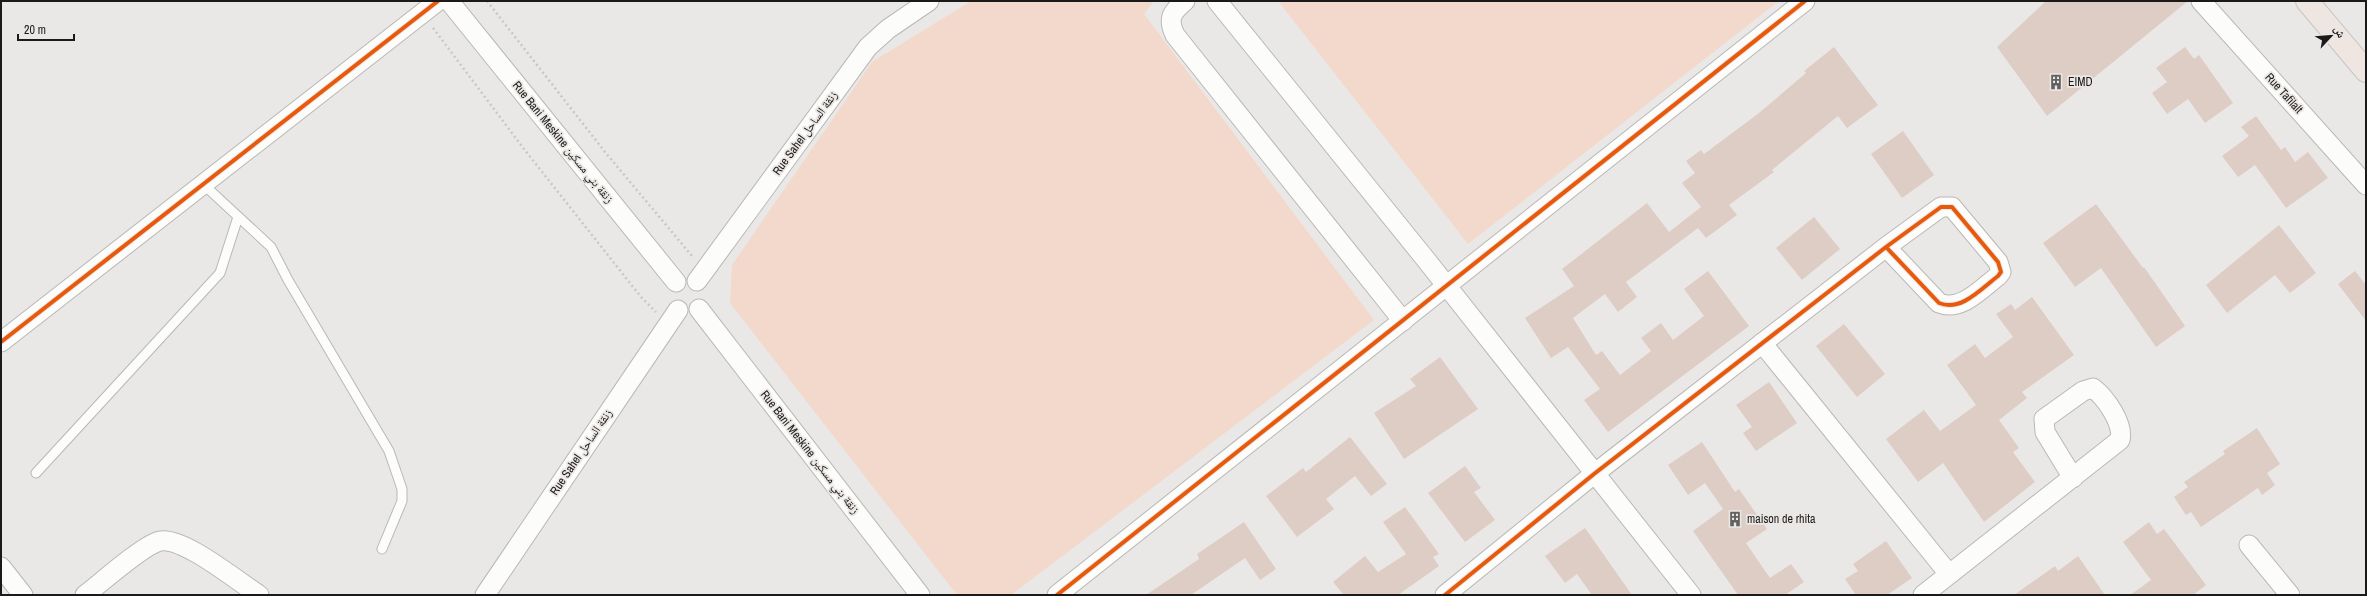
<svg xmlns="http://www.w3.org/2000/svg" width="2367" height="596" viewBox="0 0 2367 596" font-family="'Archivo Narrow','Noto Naskh Arabic',sans-serif">
  <style>
    .green { fill: #f2d9cc }
    .building { fill: #decdc5 }
    .lines { fill: none; stroke-linecap: round; stroke-linejoin: round }
    .service-casing { stroke: #b9b8b7; stroke-width: 11 }
    .minor-casing { stroke: #b9b8b7; stroke-width: 21 }
    .trunk-casing { stroke: #c6c5c4; stroke-width: 24 }
    .path { stroke: #c7c7c6; stroke-width: 2.5; stroke-dasharray: 2 3; stroke-linecap: butt }
    .service { stroke: #fcfcfb; stroke-width: 9 }
    .minor { stroke: #fcfcfb; stroke-width: 19 }
    .trunk { stroke: #efe6e2; stroke-width: 22 }
    .cycleway-casing { stroke: #ebe7e5; stroke-width: 6 }
    .cycleway { stroke: #e8590c; stroke-width: 4 }
    .labels { text-anchor: middle; dominant-baseline: central; stroke-width: 3.5; stroke-linejoin: round; paint-order: stroke }
    .poi-label { font-size: 12px; fill: #1b1919; stroke: #ebe7e5; text-anchor: start }
    .street-label { font-size: 12px; fill: #1b1919; stroke: #ebe7e5 }
  </style>
  <rect width="100%" height="100%" fill="#eae8e6"/>
  <g class="green">
    <path d="M971 1H1154L1144 14 1374 320 1011 595H957L730 303 732 265 872 62Z"/>
    <path d="M1278 1H1779L1468 244Z"/>
  </g>
  <g class="building">
    <path d="M2046 1H2188L2047 116 1997 47Z"/>
    <path d="M1834 47 1878 105 1847 128 1838 116 1772 170 1774 172 1729 205 1737 215 1706 238 1698 228 1626 282 1637 297 1618 312 1605 294 1573 318 1596 355 1602 351 1620 375 1651 351 1641 338 1661 323 1673 340 1704 316 1684 289 1708 271 1749 326 1608 432 1584 400 1600 389 1568 347 1551 358 1525 318 1574 286 1562 269 1647 203 1669 232 1701 207 1682 183 1695 173 1686 161 1701 150 1704 154 1759 113 1806 73 1804 71Z"/>
    <path d="M2185 47 2194 59 2199 55 2233 103 2205 123 2188 99 2167 114 2152 93 2167 82 2156 68Z"/>
    <path d="M2256 116 2281 150 2285 147 2295 162 2308 152 2328 178 2286 208 2255 165 2238 177 2222 156 2249 136 2241 127Z"/>
    <path d="M1903 131 1934 175 1902 198 1871 154Z"/>
    <path d="M2096 204 2143 268 2144 267 2185 326 2156 347 2101 268 2075 287 2043 243Z"/>
    <path d="M1814 217 1840 249 1802 280 1776 248Z"/>
    <path d="M2279 225 2316 273 2290 293 2275 275 2227 313 2206 285Z"/>
    <path d="M2355 271 2366 285V321L2338 284Z"/>
    <path d="M2032 297 2074 355 2022 392 2027 398 1999 420 2019 448 2013 452 2035 482 1984 522 1943 463 1918 482 1886 439 1924 410 1940 431 1976 405 1947 365 1975 344 1985 358 2013 337 1996 314 2011 304 2015 310Z"/>
    <path d="M1844 324 1885 374 1857 397 1816 346Z"/>
    <path d="M1440 357 1478 409 1404 459 1374 413 1416 386 1410 379Z"/>
    <path d="M1769 382 1797 423 1756 451 1743 433 1752 427 1736 405Z"/>
    <path d="M2257 428 2280 464 2267 473 2275 485 2262 495 2258 488 2201 527 2191 512 2186 515 2174 497 2188 487 2184 482 2225 454 2223 451Z"/>
    <path d="M1350 437 1387 484 1371 496 1355 476 1326 499 1334 509 1297 537 1266 496 1303 468 1306 472Z"/>
    <path d="M1702 442 1735 492 1739 489 1767 529 1746 543 1770 578 1791 564 1804 582 1785 595H1738L1693 531 1723 509 1705 483 1688 495 1668 465Z"/>
    <path d="M1465 466 1481 488 1474 492 1495 520 1465 542 1428 493Z"/>
    <path d="M1405 507 1439 554 1433 557 1439 566 1398 595H1344L1333 582 1365 556 1378 572 1406 554 1383 522Z"/>
    <path d="M1244 522 1276 569 1260 580 1245 558 1191 595H1146L1199 559 1197 554Z"/>
    <path d="M2149 522 2157 534 2164 529 2206 585 2193 595H2130L2151 580 2123 542Z"/>
    <path d="M1585 528 1632 595H1592L1577 574 1565 583 1545 556Z"/>
    <path d="M1886 541 1912 578 1887 595H1856L1845 579 1858 571 1853 564Z"/>
    <path d="M2078 556 2105 595H2014L2055 566 2058 571Z"/>
  </g>
  <g class="lines">
    <g class="service-casing">
      <g id="service">
        <path d="M203 184 271 247 288 280 389 451 402 489V501L382 549"/>
        <path d="M36 473 220 273 238 217"/>
      </g>
    </g>
    <g class="minor-casing">
      <g id="minor">
        <path d="M449 1 676 282"/>
        <path d="M1185 1C1172 12 1167 18 1175 35L1403 321"/>
        <path d="M1217 1 1427 261 1691 595"/>
        <path d="M2201 1 2366 185"/>
        <path d="M697 281 868 47 888 29 929 1"/>
        <path d="M699 309 920 595"/>
        <path d="M1 342 438 1"/>
        <path d="M1762 343 1949 574"/>
        <path d="M2249 545 2290 595"/>
        <path d="M1 567 23 595"/>
        <path d="M85 595C101 583 143 545 160 541 184 537 237 581 259 595"/>
        <path d="M485 595 678 310"/>
        <path d="M1057 595C1307 397 1557 200 1805 1"/>
        <path d="M1445 595 1594 474 1886 247 1941 207H1952L1998 262 2001 272 1998 276C1981 289 1961 312 1939 303L1886 247"/>
        <path d="M1923 595 2120 440C2124 424 2106 398 2093 388L2083 391 2044 419 2045 432 2073 478"/>
      </g>
    </g>
    <g class="trunk-casing">
      <path id="trunk" d="M2307 1 2366 71"/>
    </g>
    <g class="path">
      <path d="M487 1 605 152 692 256"/>
      <path d="M433 28 524 149 641 297 656 312"/>
    </g>
    <use href="#service" class="service"/>
    <use href="#minor" class="minor"/>
    <use href="#trunk" class="trunk"/>
    <g class="cycleway-casing">
      <g id="cycleway">
        <path d="M1 342 438 1"/>
        <path d="M1057 595C1307 397 1557 200 1805 1"/>
        <path d="M1445 595 1594 474 1886 247 1941 207H1952L1998 262 2001 272 1998 276C1981 289 1961 312 1939 303L1886 247"/>
      </g>
    </g>
    <use href="#cycleway" class="cycleway"/>
  </g>
  <defs>
    <g id="building-bare" transform="scale(1.2)"><path d="M-4-6H4V6H1V3H-1V6H-4ZM-2.5-4.3h1.7v1.8h-1.7ZM.8-4.3h1.7v1.8H.8ZM-2.5-1h1.7V.8h-1.7ZM.8-1h1.7V.8H.8Z" fill="#636161" stroke="#ebe7e5" stroke-width="2.5" paint-order="stroke"/></g>
  </defs>
  <g fill-rule="evenodd">
    <use href="#building-bare" x="2056" y="82"/>
    <use href="#building-bare" x="1735" y="519"/>
  </g>
  <g class="labels">
    <g class="poi-label">
      <text x="2068" y="82">EIMD</text>
      <text x="1747" y="519">maison de rhita</text>
    </g>
    <g class="street-label">
      <text transform="translate(2284 93) rotate(48)">Rue Tafilalt</text>
      <text transform="translate(805 133) rotate(-54)">Rue Sahel زنقة الساحل</text>
      <text transform="translate(563 142) rotate(51)">Rue Bani Meskine زنقة بني مسكين</text>
      <text transform="translate(581 452) rotate(-56)">Rue Sahel زنقة الساحل</text>
      <text transform="translate(810 452) rotate(52)">Rue Bani Meskine زنقة بني مسكين</text>
    </g>
  </g>
  <rect width="2367" height="596" fill="none" stroke="#1b1919" stroke-width="4"/>
  <g transform="translate(2331 36) rotate(64)" stroke="#ebe7e5" stroke-width="3" paint-order="stroke">
  <path d="M0-3L7 15L0 10L-7 15Z" fill="#1b1919"/>
  <text y="-6" font-size="11" font-weight="bold" text-anchor="middle" fill="#1b1919">ش</text>
  </g>
  <path d="M18 34v6h56v-6" fill="none" stroke="#1b1919" stroke-width="2"/>
  <text x="24" y="34" font-size="12" fill="#1b1919" stroke="#ebe7e5" stroke-width="3" paint-order="stroke">20 m</text>
</svg>
